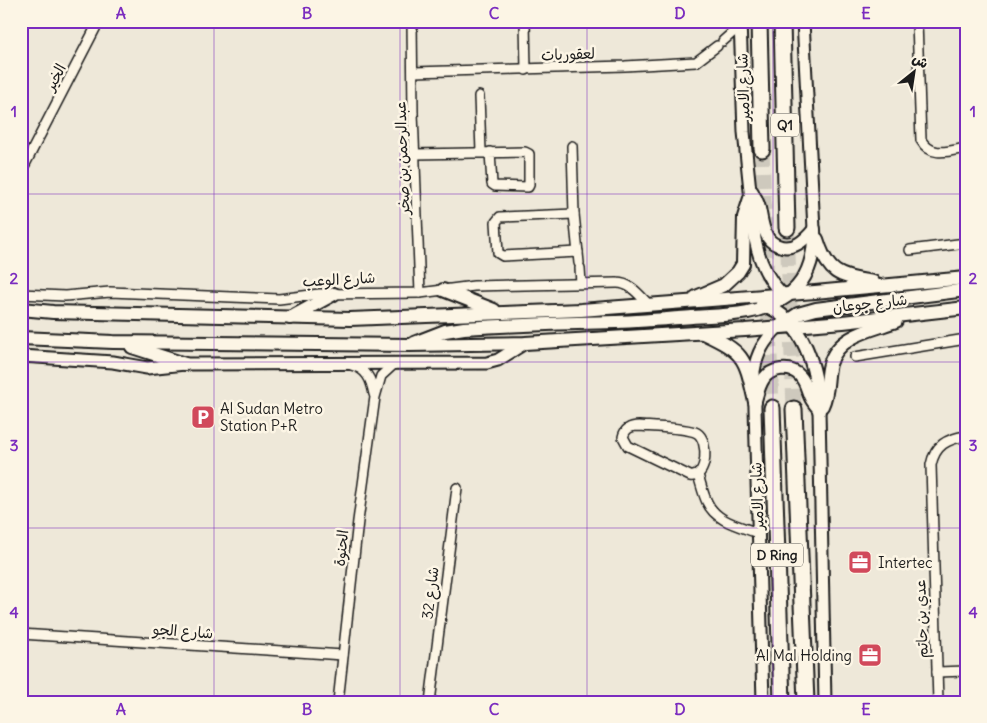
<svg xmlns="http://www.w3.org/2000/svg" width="987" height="723" viewBox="0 0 987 723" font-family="Delius,'Playpen Sans Arabic',sans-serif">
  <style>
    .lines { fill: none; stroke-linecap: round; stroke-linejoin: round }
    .highway-tunnel { stroke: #cec9bd; stroke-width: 15; stroke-dasharray: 15 8; stroke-linecap: butt }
    .street-casing { stroke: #1c1c1c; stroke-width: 12 }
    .secondary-casing { stroke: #1c1c1c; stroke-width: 15 }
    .primary-casing { stroke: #1c1c1c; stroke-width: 16 }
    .highway-casing { stroke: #1c1c1c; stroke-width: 19 }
    .street { stroke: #fcf5e5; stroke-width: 9 }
    .secondary { stroke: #fcf5e5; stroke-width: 11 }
    .primary { stroke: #fcf5e5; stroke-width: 12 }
    .highway { stroke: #fcf5e5; stroke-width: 15 }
    .grid { fill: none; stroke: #7b2cbf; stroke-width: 1; stroke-opacity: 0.55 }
    .labels { text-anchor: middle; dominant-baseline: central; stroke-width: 5; stroke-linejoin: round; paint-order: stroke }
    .shield { fill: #fcf5e5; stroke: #5f5d58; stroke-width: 1 }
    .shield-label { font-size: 14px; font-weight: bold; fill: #1c1c1c }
    .street-label { font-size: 15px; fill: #1c1c1c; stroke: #fcf5e5 }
    .poi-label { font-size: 15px; fill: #1c1c1c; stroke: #fcf5e5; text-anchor: start }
    .neatline { fill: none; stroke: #7b2cbf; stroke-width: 2 }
    .grid-label { font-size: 16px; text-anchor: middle; font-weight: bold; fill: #7b2cbf }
  </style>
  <rect width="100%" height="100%" fill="#eee8d9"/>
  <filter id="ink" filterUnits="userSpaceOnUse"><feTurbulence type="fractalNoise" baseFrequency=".02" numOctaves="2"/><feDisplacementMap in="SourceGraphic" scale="10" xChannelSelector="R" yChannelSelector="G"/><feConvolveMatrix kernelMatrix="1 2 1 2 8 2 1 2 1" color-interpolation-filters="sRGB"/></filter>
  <g filter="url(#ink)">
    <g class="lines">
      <g class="highway-tunnel">
        <path d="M762 149 772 408"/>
        <path d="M787 228 794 409"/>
      </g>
      <g class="street-casing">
        <g id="street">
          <path d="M412 21 413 113 420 293"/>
          <path d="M525 21 526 70"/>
          <path d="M917 21 921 140C931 158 949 151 966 148"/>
          <path d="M723 41 741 25"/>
          <path d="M414 72 625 66 696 62 717 46"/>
          <path d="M479 96 481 152"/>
          <path d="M572 146 574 214 579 263"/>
          <path d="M415 154 525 152 529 154V185L528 187 495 186 492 184 490 152"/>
          <path d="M21 172 99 21"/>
          <path d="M574 214 500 217 496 222 498 253 503 256 578 252"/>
          <path d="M910 250 966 243"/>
          <path d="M580 268 581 283"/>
          <path d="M21 294 65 296 110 292 279 299 319 294 420 293 474 286 617 283C631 283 640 296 649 305"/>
          <path d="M855 357 966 339"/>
          <path d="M351 365C367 369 371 379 374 394"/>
          <path d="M639 426C652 427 688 428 697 433 709 440 708 479 690 476L628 446 623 437C625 428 631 426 639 426Z"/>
          <path d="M698 475C701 484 703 494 707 502 716 522 740 526 758 533"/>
          <path d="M21 634 343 655"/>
          <path d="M937 672 966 671"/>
          <path d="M338 702 358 521 375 397 381 376 394 364"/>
          <path d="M430 702 457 488"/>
          <path d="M938 702 931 465C935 445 947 439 966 436"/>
        </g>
      </g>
      <g class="secondary-casing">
        <g id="secondary">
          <path d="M740 21 744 132 755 239C759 260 766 278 782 294"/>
          <path d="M752 192C763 207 759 219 766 234 768 239 772 243 777 245 793 252 805 240 814 229L803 21"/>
          <path d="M21 356 113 362 147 368 185 364 487 363 498 360 525 343"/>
          <path d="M755 402C757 396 759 386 763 380 770 368 791 365 800 376 806 382 807 391 810 397 812 402 816 406 819 410L825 702"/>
          <path d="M763 702 754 371C757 353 764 341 778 327"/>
        </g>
      </g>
      <g class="primary-casing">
        <g id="primary">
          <path d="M817 239C828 275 839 276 873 282"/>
          <path d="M443 290 494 310"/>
          <path d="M696 297 724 285 738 272 743 264 744 217 752 192"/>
          <path d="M762 304C805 320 817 369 819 410"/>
          <path d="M21 309 53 312 350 319 581 310 815 292 966 278"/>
          <path d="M290 318 334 294"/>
          <path d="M780 326 798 314 816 309 966 290"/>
          <path d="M703 333C746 353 745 358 755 402"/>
          <path d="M21 338 113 342 410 345 525 343 745 330 843 322 966 308"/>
          <path d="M414 343 445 331 464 328C514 325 565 323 616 322 641 321 666 319 692 317 724 315 759 316 787 296 809 280 815 255 814 229"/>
          <path d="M132 347 185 364"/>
          <path d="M822 406C829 392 826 378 830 364 838 335 872 330 896 321"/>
        </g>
      </g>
      <g class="highway-casing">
        <g id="highway">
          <path d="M759 21 762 149"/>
          <path d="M782 21 787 228"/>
          <path d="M772 408 782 702"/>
          <path d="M794 409 806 702"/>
        </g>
      </g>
      <use href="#street" class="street"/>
      <use href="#secondary" class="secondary"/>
      <use href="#primary" class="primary"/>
      <use href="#highway" class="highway"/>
    </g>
  </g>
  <path class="grid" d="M214 21V702M400 21V702M587 21V702M773 21V702M21 194H966M21 362H966M21 528H966"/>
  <defs>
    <g id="parking-square" transform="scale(1.25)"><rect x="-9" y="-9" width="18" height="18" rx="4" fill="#d1495b" stroke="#fcf5e5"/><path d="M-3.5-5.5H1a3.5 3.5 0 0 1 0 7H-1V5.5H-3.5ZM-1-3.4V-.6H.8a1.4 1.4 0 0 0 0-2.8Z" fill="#fff"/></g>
    <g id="office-square" transform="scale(1.25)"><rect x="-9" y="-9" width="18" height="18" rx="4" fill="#d1495b" stroke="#fcf5e5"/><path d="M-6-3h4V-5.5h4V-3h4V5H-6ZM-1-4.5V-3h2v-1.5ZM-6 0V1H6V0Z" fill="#fff"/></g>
  </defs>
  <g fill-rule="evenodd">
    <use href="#parking-square" x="203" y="417"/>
    <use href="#office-square" x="860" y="562"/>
    <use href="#office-square" x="870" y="655"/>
  </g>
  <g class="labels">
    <g class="shield">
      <rect x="771" y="113.5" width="28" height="23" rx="4"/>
      <rect x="751" y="543.5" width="52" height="23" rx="4"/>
    </g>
    <g class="shield-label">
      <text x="785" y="125">Q1</text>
      <text x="777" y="555">D Ring</text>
    </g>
    <g class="street-label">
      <text transform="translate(568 54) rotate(-2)">لعقوريات</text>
      <text transform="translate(55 77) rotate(-62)">الخير</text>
      <text transform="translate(743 87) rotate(-92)">شارع الامير</text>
      <text transform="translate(402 158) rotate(-92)">عبدالرحمن بن صخر</text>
      <text transform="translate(339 279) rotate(-3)">شارع الوعب</text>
      <text transform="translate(870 303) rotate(-6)">شارع جوعان</text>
      <text transform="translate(757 496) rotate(-92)">شارع الامير</text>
      <text transform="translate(341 548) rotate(-84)">الحنوة</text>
      <text transform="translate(430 593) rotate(-83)">شارع 32</text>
      <text transform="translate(921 619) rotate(-92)">عدي بن حاتم</text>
      <text transform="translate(183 631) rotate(4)">شارع الجو</text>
    </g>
    <g class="poi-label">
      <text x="220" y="408">Al Sudan Metro<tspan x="220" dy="17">Station P+R</tspan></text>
      <text x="878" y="562">Intertec</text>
      <text x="852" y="655" text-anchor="end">Al Mal Holding</text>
    </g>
  </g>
  <rect width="987" height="723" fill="none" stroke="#fcf5e5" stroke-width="55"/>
  <g transform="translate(914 72) rotate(30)" stroke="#fcf5e5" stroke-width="4" paint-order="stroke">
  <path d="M0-4L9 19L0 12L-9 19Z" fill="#1c1c1c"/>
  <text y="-8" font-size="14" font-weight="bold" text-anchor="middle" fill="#1c1c1c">ش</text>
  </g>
  <rect x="28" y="28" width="932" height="668" class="neatline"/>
  <g class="grid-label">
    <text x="121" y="19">A</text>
    <text x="307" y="19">B</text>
    <text x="494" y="19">C</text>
    <text x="680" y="19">D</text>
    <text x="866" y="19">E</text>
    <text x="14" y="117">1</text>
    <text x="973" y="117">1</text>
    <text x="14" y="284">2</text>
    <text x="973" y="284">2</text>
    <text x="14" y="451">3</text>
    <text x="973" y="451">3</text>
    <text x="14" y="618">4</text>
    <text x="973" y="618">4</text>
    <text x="121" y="715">A</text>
    <text x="307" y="715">B</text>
    <text x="494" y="715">C</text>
    <text x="680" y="715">D</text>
    <text x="866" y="715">E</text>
  </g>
</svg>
